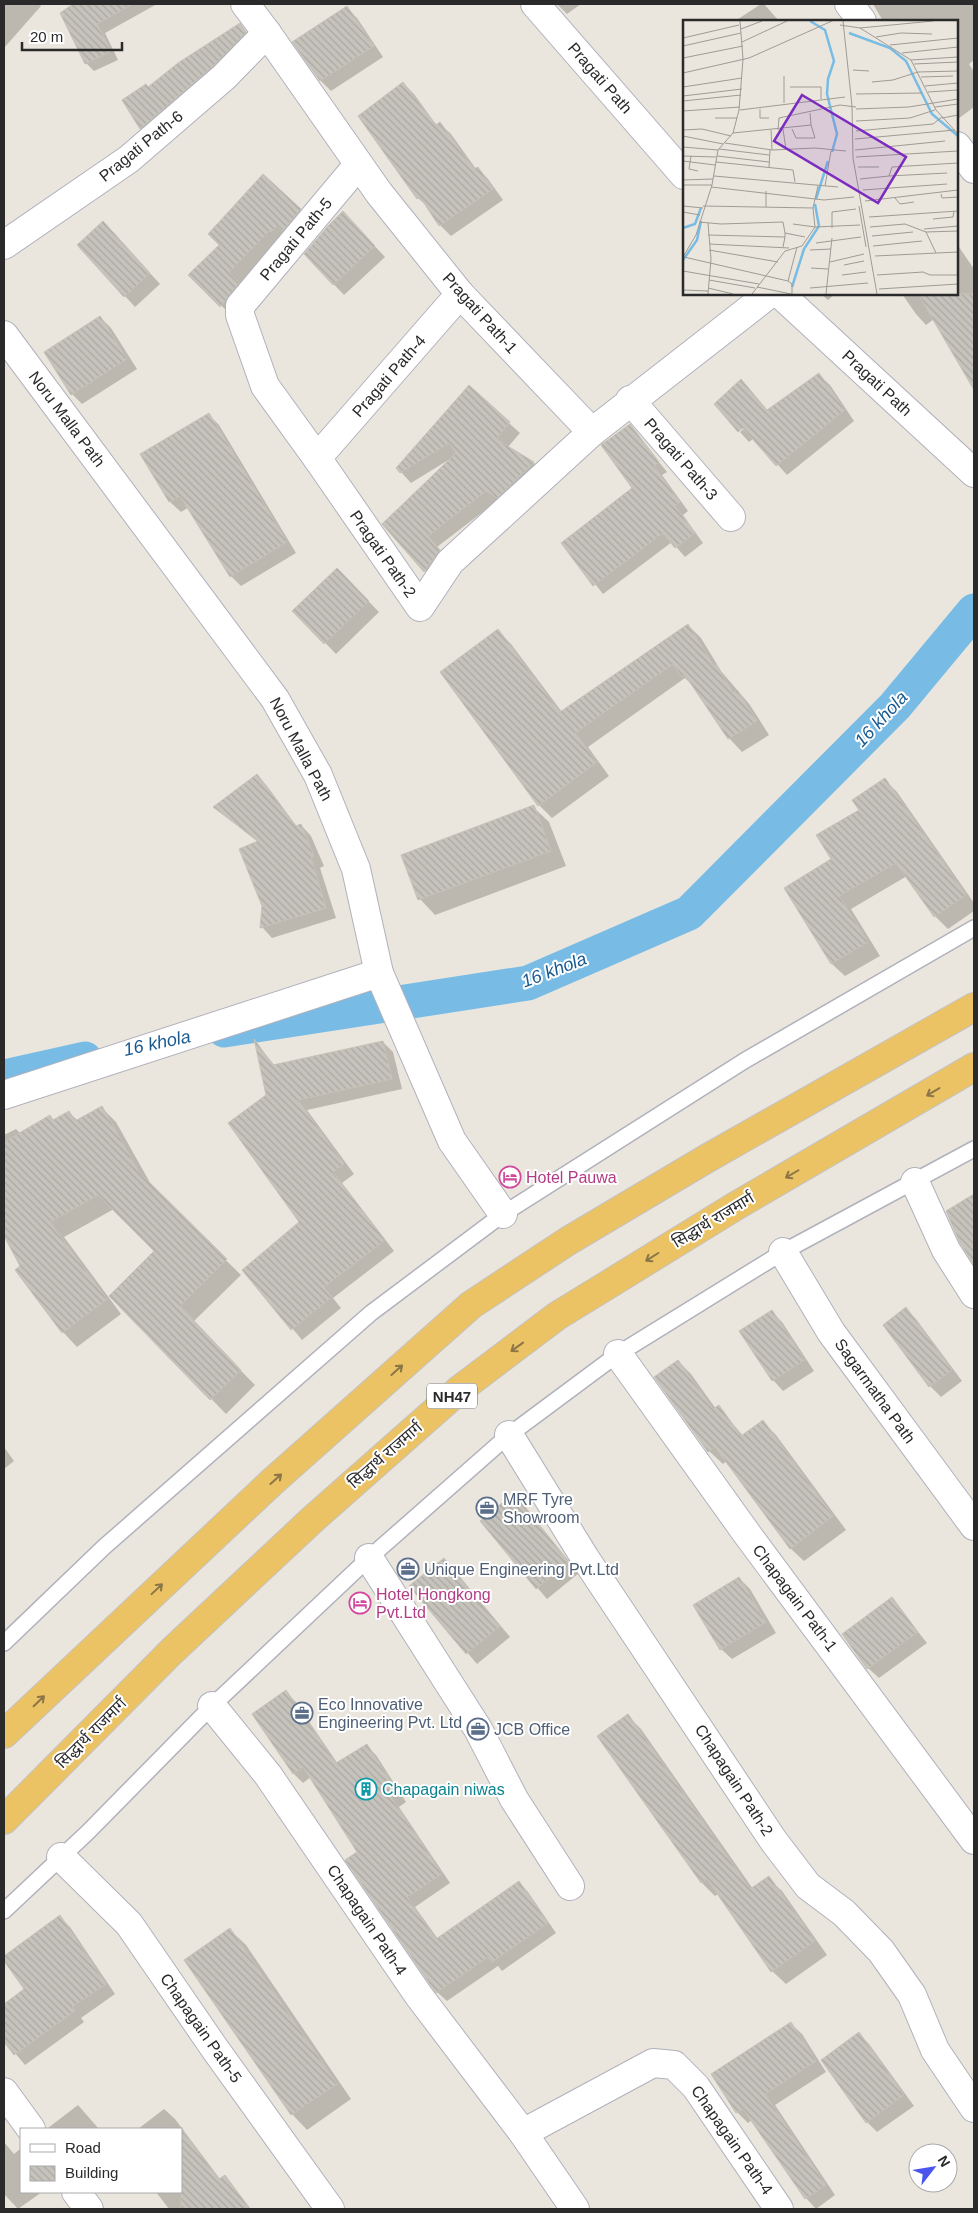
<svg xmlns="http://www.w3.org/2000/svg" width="978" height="2213" viewBox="0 0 978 2213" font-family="Arial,'Noto Sans Devanagari',sans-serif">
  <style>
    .shadow { fill: #0003 }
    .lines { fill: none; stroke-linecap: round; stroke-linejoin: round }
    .canal { stroke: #78bce5; stroke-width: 35 }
    .building { fill: url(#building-back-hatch); stroke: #c6c2b7 }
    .service-casing { stroke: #b0b1bc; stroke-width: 18 }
    .minor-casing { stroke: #b0b1bc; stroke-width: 30 }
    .trunk-casing { stroke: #c3c3c3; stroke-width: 30 }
    .service { stroke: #fff; stroke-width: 15 }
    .minor { stroke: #fff; stroke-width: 28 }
    .trunk { stroke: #ecc364; stroke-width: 28 }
    .oneway { stroke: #8b7647 }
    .labels { text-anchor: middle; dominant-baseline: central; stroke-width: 4; stroke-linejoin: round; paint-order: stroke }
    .shield { fill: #fff; stroke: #6a6a6a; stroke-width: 1 }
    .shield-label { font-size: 15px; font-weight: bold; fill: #2a2a2a }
    .street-label { font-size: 16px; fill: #2a2a2a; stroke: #fff }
    .hotel-label { font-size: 16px; fill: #b23c85; stroke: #fff; text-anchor: start }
    .service-label { font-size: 16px; fill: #4e5e75; stroke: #fff; text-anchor: start }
    .culture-label { font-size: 16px; fill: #0d838f; stroke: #fff; text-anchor: start }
    .water-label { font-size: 18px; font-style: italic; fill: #185990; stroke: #fff }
    .inset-river { fill: none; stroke: #78bce5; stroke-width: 2.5 }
    .inset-road { fill: none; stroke: #9e9b95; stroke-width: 1 }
    .view { fill: #7b2cbf; fill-opacity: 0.15; stroke: #7b2cbf; stroke-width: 2.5 }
    .inset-edge { fill: none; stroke: #2a2a2a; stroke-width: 2.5 }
  </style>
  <defs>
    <pattern id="building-back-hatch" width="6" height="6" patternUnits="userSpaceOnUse" patternTransform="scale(1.25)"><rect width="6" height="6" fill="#c6c3bc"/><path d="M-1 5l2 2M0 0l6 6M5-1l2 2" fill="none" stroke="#aaa8a2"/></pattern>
  </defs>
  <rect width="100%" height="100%" fill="#ebe6dd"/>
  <g class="shadow">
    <path d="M4 4H39L41 6 4 48Z"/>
    <path d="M75 4H157L105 33 118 60 94 71 86 63 62 13Z"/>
    <path d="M557 4H581L567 14Z"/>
    <path d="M761 4H764L779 21H735Z"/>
    <path d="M873 4H974V60L969 64 974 72V107L958 119 957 118V21H883Z"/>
    <path d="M346 7 357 18 383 57 331 91 321 81 294 42Z"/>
    <path d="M240 25 254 40 149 136 141 128 146 90Z"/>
    <path d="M403 83 414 94 437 126 440 124 451 134 476 169 478 168 488 179 503 200 451 236 440 225 429 208 418 198Z"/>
    <path d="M300 210 310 220 281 239 239 284 249 294 232 316 190 275Z"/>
    <path d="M353 223 385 257 344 295 305 254Z"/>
    <path d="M113 233 160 284 135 307 125 296Z"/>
    <path d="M957 244 974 269V380L957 358 934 319 926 325 916 314 902 294H957Z"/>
    <path d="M821 294H835L828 300Z"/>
    <path d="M100 317 111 328 137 369 82 404 72 394Z"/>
    <path d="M819 375 830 385 854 421 787 475 754 438 749 442 740 432 749 425 741 381 768 411Z"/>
    <path d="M469 387 520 433 508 447 534 463 544 473 497 501 437 547 450 561 435 582 384 524 450 459 411 483 401 472Z"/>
    <path d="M209 415 219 425 296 553 241 586 231 576 189 507 181 512 170 502 142 455Z"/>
    <path d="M630 426 667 472 662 475 688 511 683 515 703 543 685 557 672 542 603 594 563 543 634 488Z"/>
    <path d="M337 569 379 612 336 654 294 611Z"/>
    <path d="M688 625 701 638 721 671 750 705 769 735 742 752 729 738 697 690 685 678 588 747 609 776 552 818 539 805 498 631 511 644 562 712Z"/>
    <path d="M257 775 267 786 297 827 301 825 311 836 324 866 320 868 336 918 272 938 262 927 263 906 258 842 214 807Z"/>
    <path d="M884 779 897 792 974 903V911L948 929 935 916 907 876 851 909 880 956 845 976 832 964 786 888 832 860 861 810Z"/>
    <path d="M533 807 549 822 566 866 435 915 420 899Z"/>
    <path d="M383 1042 393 1052 402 1089 307 1110 354 1174 342 1183 394 1251 333 1298 341 1308 302 1340 244 1270 301 1222 268 1096 256 1043 275 1066Z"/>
    <path d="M102 1108 116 1122 153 1188 241 1275 193 1322 255 1385 226 1414 111 1296 156 1251 114 1209 64 1237 121 1314 77 1347 63 1332 4 1233V1135L16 1129 21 1134 50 1117 54 1121 69 1112 78 1121Z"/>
    <path d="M974 1196V1263L961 1242 947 1212Z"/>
    <path d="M906 1309 916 1319 962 1381 941 1397 930 1386 884 1325Z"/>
    <path d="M772 1312 782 1322 814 1371 783 1391 773 1380Z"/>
    <path d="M678 1361 691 1374 716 1409 719 1407 743 1436 763 1422 776 1435 846 1530 804 1561 790 1548 727 1461 723 1464 709 1451 655 1377Z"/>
    <path d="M4 1447 14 1461 4 1469Z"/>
    <path d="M513 1495 579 1573 547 1599 481 1521Z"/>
    <path d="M454 1570 510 1637 477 1664 411 1586Z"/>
    <path d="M739 1578 750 1589 776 1633 732 1659 721 1649Z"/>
    <path d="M892 1599 927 1643 879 1678 868 1668Z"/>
    <path d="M286 1692 295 1701 338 1764 367 1746 376 1755 406 1802 399 1807 450 1883 415 1907 438 1939 518 1882 528 1892 556 1933 502 1971 498 1966 447 2001 437 1992 347 1860 359 1852 311 1777 303 1783 294 1774 253 1714Z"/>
    <path d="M628 1716 641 1729 753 1889 768 1878 782 1891 827 1955 786 1984 772 1971 718 1894 715 1896 702 1883 599 1736Z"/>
    <path d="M60 1917 70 1927 115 1994 81 2018 84 2022 25 2065 4 2040V2006L25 1989 4 1958Z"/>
    <path d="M230 1930 246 1945 351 2099 307 2130 292 2114Z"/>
    <path d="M791 2024 802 2034 826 2072 775 2105 835 2195 816 2209 806 2198 752 2120 748 2123 737 2112Z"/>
    <path d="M859 2034 869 2044 914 2106 877 2132 867 2122Z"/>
    <path d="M78 2105 99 2129H47L48 2128Z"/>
    <path d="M164 2109 175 2119 220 2179 224 2176 251 2209H169L156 2192H181V2129H138Z"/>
    <path d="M4 2142 14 2154 21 2148V2192H42L18 2209 4 2194Z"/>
  </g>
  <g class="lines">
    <g class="canal">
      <path d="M224 1030 528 983 689 913 895 706 974 611"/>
      <path d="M4 1077 85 1059"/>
    </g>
  </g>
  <g class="building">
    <path d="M73 4H133L97 24 111 51 85 64 60 13Z"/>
    <path d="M347 6 374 46 320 81 292 42Z"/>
    <path d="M240 23 246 32 213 66 140 129 122 100 146 84 148 87 178 63Z"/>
    <path d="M403 82 436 125 440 122 474 169 478 167 493 189 439 226 420 197 417 199 358 116Z"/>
    <path d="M263 174 301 209 282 231 277 226 271 232 270 230 229 272 239 283 220 307 188 275 219 245 208 234Z"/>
    <path d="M343 211 375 246 333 285 304 254 328 226Z"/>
    <path d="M103 221 150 273 124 297 77 245Z"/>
    <path d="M918 294H974V390Z"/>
    <path d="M100 316 127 359 71 395 44 352Z"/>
    <path d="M819 373 845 410 776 466 743 428 738 432 714 404 741 379 767 410Z"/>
    <path d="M469 385 510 422 496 439 534 462 497 498 486 491 428 536 440 550 424 572 382 524 456 453 449 443 400 473 396 468Z"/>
    <path d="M209 413 287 542 230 577 180 496 169 502 140 454Z"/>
    <path d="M630 424 659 462 654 466 680 502 675 506 695 533 675 548 663 533 593 586 561 543 632 488 601 445Z"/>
    <path d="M337 568 369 601 324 644 292 611Z"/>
    <path d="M688 624 714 666 716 664 733 693 737 690 757 721 728 739 685 675 682 677 673 664 575 733 597 762 538 806 440 672 498 629 560 712Z"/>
    <path d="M257 774 296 826 301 824 314 856 311 857 326 908 260 928 262 906 239 849 258 841 213 807Z"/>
    <path d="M885 778 966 895 934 917 896 863 839 896 868 942 831 964 784 888 831 859 816 835 859 810 852 800Z"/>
    <path d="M534 805 551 851 418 900 401 855Z"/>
    <path d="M254 1039 273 1065 383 1041 392 1079 298 1100 344 1164 333 1172 385 1240 324 1287 332 1297 291 1330 242 1270 299 1222 228 1123 266 1095Z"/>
    <path d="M102 1106 139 1172 227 1259 180 1306 241 1370 210 1400 109 1296 154 1251 98 1195 50 1222 107 1299 62 1333 15 1270 20 1266 4 1236V1142L50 1115 53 1120 69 1111 75 1121Z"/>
    <path d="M974 1194V1265L960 1243 946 1211Z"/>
    <path d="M906 1307 952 1370 929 1387 883 1325Z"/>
    <path d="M772 1310 805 1360 772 1381 739 1331Z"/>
    <path d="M678 1360 713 1409 719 1405 741 1436 763 1420 833 1516 790 1549 715 1447 708 1452 654 1377Z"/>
    <path d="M514 1493 569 1562 536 1589 480 1521Z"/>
    <path d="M444 1558 500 1626 466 1654 409 1586Z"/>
    <path d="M739 1577 766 1622 720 1650 693 1605Z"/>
    <path d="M892 1597 918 1632 867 1669 842 1634Z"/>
    <path d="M286 1690 336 1763 367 1744 398 1793 391 1797 442 1874 407 1897 436 1939 519 1881 548 1923 492 1962 488 1957 436 1993 345 1860 357 1852 303 1767 293 1774 252 1714Z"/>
    <path d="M628 1714 750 1889 769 1876 815 1941 771 1972 707 1879 701 1883 597 1736Z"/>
    <path d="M60 1915 106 1984 72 2007 75 2011 14 2055 4 2042V2004L24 1989 4 1961V1956Z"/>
    <path d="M230 1928 337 2084 291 2115 184 1960Z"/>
    <path d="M791 2022 816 2061 765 2094 826 2185 805 2199 743 2109 736 2113 711 2074Z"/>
    <path d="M859 2032 904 2095 866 2123 821 2060Z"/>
    <path d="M181 2129 219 2179 225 2175 250 2209H181Z"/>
  </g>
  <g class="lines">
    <g class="service-casing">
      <g id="service">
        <path d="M4 1643 104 1547 371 1313 503 1214 744 1061 974 928"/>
        <path d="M4 1911 88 1832 212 1706 369 1558 509 1435 618 1354 783 1252 974 1149"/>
      </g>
    </g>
    <g class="minor-casing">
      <g id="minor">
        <path d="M245 4 267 33 379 193 460 294 592 432 769 294"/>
        <path d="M535 4 684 175"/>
        <path d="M849 4 862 21"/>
        <path d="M957 146 974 169"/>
        <path d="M358 165 240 306V315L265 386 317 458 420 607 450 562 592 432"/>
        <path d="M4 245 129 159 224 77 267 33"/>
        <path d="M780 294 974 473"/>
        <path d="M4 335 275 699 318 775 356 869 379 973 452 1141 503 1214"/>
        <path d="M630 400 731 517"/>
        <path d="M317 458 460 294"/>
        <path d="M4 1095 379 973"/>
        <path d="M915 1182 946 1250 974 1294"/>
        <path d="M783 1252 831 1332 974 1526"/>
        <path d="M618 1354 747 1534 974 1840"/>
        <path d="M509 1435 585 1558 773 1840 808 1886 844 1913 881 1951 912 1995 935 2050 974 2108"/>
        <path d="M369 1558 478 1729 514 1799 570 1886"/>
        <path d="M212 1706 268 1775 419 1996 523 2133 653 2063 674 2065 696 2087 779 2209"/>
        <path d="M61 1857 129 1924 215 2049 330 2209"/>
        <path d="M4 2092 31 2129"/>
        <path d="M523 2133 575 2209"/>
        <path d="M76 2192 89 2209"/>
      </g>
    </g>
    <g class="trunk-casing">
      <g id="trunk">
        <path d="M4 1734 272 1482 471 1305 568 1241 706 1159 974 1007"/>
        <path d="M4 1820 172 1651 313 1519 459 1390 557 1316 601 1289 734 1207 974 1067"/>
      </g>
    </g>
    <use href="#service" class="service"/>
    <use href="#minor" class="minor"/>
    <use href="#trunk" class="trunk"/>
  </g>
  <defs><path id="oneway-shaft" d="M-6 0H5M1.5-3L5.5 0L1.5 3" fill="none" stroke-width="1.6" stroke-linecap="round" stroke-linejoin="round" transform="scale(1.25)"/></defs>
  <g class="oneway">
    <use href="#oneway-shaft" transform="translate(933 1092) rotate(149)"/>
    <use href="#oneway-shaft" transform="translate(792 1174) rotate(150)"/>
    <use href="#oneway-shaft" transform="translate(652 1257) rotate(148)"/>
    <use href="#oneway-shaft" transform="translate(517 1347) rotate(144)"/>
    <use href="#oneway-shaft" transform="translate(397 1370) rotate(-42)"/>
    <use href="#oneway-shaft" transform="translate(276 1479) rotate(-42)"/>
    <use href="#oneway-shaft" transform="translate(157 1589) rotate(-43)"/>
    <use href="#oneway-shaft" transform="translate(39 1701) rotate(-44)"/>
  </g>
  <defs>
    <g id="hotel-ring" transform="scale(1.125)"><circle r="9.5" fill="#fff" stroke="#d1479c" stroke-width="1.5"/><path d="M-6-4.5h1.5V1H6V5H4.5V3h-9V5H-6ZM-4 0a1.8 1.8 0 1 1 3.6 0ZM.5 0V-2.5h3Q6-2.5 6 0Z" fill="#d1479c"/></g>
    <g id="office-ring" transform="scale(1.125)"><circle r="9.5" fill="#fff" stroke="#5c6f8a" stroke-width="1.5"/><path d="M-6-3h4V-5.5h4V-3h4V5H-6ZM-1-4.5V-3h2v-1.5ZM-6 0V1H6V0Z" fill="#5c6f8a"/></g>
    <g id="building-ring" transform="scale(1.125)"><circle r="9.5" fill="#fff" stroke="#0f9aa8" stroke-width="1.5"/><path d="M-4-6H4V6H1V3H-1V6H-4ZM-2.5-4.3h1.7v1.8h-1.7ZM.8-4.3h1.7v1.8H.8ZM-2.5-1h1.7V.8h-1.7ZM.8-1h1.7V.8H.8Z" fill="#0f9aa8"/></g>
  </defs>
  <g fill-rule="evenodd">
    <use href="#hotel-ring" x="510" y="1177"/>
    <use href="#office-ring" x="487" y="1508"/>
    <use href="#office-ring" x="408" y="1569"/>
    <use href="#hotel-ring" x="360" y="1603"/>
    <use href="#office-ring" x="302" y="1713"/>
    <use href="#office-ring" x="478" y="1729"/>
    <use href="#building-ring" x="366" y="1789"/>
  </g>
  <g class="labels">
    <rect class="shield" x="427" y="1383.5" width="50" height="25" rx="4"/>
    <g class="shield-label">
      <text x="452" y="1396">NH47</text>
    </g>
    <g class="street-label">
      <text transform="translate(600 78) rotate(49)">Pragati Path</text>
      <text transform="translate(141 146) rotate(-39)">Pragati Path-6</text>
      <text transform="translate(296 239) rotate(-50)">Pragati Path-5</text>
      <text transform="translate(480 313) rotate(48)">Pragati Path-1</text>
      <text transform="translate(389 376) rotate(-49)">Pragati Path-4</text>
      <text transform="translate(877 383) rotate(43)">Pragati Path</text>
      <text transform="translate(67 419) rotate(53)">Noru Malla Path</text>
      <text transform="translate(681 459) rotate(49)">Pragati Path-3</text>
      <text transform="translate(383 554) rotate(55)">Pragati Path-2</text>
      <text transform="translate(301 749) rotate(62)">Noru Malla Path</text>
      <text transform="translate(713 1220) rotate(-31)">सिद्धार्थ राजमार्ग</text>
      <text transform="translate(875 1391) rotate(54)">Sagarmatha Path</text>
      <text transform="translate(385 1455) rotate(-41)">सिद्धार्थ राजमार्ग</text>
      <text transform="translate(795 1598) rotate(53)">Chapagain Path-1</text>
      <text transform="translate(91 1733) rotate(-45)">सिद्धार्थ राजमार्ग</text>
      <text transform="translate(734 1780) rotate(57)">Chapagain Path-2</text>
      <text transform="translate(367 1920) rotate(56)">Chapagain Path-4</text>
      <text transform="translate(201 2028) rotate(55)">Chapagain Path-5</text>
      <text transform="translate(732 2140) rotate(55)">Chapagain Path-4</text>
    </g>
    <g class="hotel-label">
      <text x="526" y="1177">Hotel Pauwa</text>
      <text x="376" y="1594">Hotel Hongkong<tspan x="376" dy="18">Pvt.Ltd</tspan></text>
    </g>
    <g class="service-label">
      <text x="503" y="1499">MRF Tyre<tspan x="503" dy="18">Showroom</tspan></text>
      <text x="424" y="1569">Unique Engineering Pvt.Ltd</text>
      <text x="318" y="1704">Eco Innovative<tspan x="318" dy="18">Engineering Pvt. Ltd</tspan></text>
      <text x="494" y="1729">JCB Office</text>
    </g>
    <g class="culture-label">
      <text x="382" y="1789">Chapagain niwas</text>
    </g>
    <g class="water-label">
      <text transform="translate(881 719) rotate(-47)">16 khola</text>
      <text transform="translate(554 970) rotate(-21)">16 khola</text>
      <text transform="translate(157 1043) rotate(-12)">16 khola</text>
    </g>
  </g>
  <g transform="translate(683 20)">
    <rect width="275" height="275" fill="#ebe6dd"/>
    <path class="inset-river" d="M127 1 142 10 151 41 145 59 144 74 154 114 149 132M166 13 207 28 223 41 249 94 275 116M133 179 145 141M0 208 12 204 18 188M0 240 14 220 18 201M109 267 121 229 136 206 132 184"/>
    <path class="inset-road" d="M160 1 169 86 170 138 194 274M157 5 177 8 250 1M177 8 228 40 253 90 275 114M58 9 79 1M193 17 218 13 249 14M0 18 56 5M59 22 104 1M207 25 275 18M0 26 58 13M219 33 275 27M0 38 60 26M228 40 275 37M231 44 275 42M170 50 186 51M0 53 66 38 149 1M238 57 270 56M189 62 210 60 235 52 275 51M242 66 275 63M0 67 59 58M107 67H138V79M245 72 275 70M173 74 239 73M0 76 59 69M0 81 58 75M101 83V56M252 87 275 84M77 89V98H86M173 89 226 87 275 79M57 90 162 77M0 91 57 87M32 98H54M259 98 275 95M173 101 227 98 252 90M100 109 103 130M109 109 113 118H132L128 105M0 110 19 109 48 116M88 110 89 130M95 110 96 98 157 85 173 87M173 111 250 104 259 97M50 113 128 105 127 93M0 116 40 124M172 119 272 110M42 123 89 130 132 128 163 131M0 127 35 130M36 129 86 135M172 130 262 121M0 136 33 137M8 136 6 149 15 151M34 136 86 142M173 137 275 131M0 141 32 145M33 142 110 150 112 162M175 147H196M86 148 87 130M31 156 155 167M206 156 264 153M177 159 206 156 209 147 275 143M0 160 30 159M0 165H29M142 166 148 131M28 167 141 180 171 177M180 170 264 164M258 174 259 178 275 177M212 178 217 184 231 182M182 181 275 170M0 186 20 188M20 186 130 188 132 207 110 204M176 186 183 227M83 187V171M130 188 135 166M0 192 17 195M186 197 275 191M250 199 270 197 271 191M16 202 38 204 100 202 102 213M187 207 222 204 243 212 275 211M149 208V192L173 189M241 209 275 206M243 212 253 233M25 215 102 217 100 227M189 216 230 212M102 217V213L122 217M133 223 178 217M26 224 106 228M190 226 239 221M26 230 95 242M127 230 148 229M192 236 275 232M0 237 13 215 29 165 35 130 50 113 56 90 60 39 57 1M1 237 105 261M147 242 181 234M161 245 181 241M128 248 145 249M0 251 76 264M159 255 183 252M194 255 240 252 247 255H275M26 260 72 268M74 267 108 274M25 268 50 274M127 268 185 263M196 269 275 264M0 270 25 271M25 274 28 239 25 203M69 274 102 231 119 226 132 207 177 205M109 274V264L105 261 114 227M143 274 149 218"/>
    <path class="view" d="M119 75 223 137 195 183 91 121Z"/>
    <rect width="275" height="275" class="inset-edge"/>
  </g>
  <rect width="978" height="2213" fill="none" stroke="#2a2a2a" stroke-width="10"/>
  <rect x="20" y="2128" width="162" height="65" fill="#ffffff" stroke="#aaaaaa"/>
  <rect x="30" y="2144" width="25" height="8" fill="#ffffff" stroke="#aaaaaa"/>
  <text x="65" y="2153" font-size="15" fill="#2a2a2a">Road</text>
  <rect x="30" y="2166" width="25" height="15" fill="url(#building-back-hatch)" stroke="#aaaaaa"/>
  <text x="65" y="2178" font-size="15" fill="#2a2a2a">Building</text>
  <g transform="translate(933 2168) rotate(59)"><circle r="24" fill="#ffffff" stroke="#aaaaaa"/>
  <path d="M0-4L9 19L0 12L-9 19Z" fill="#4955ec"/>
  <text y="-8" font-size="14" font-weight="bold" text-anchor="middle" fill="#2a2a2a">N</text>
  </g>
  <path d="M22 42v8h100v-8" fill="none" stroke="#2a2a2a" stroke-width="2.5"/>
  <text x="30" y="42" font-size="15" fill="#2a2a2a" stroke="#ffffff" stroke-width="4" paint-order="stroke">20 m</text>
</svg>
